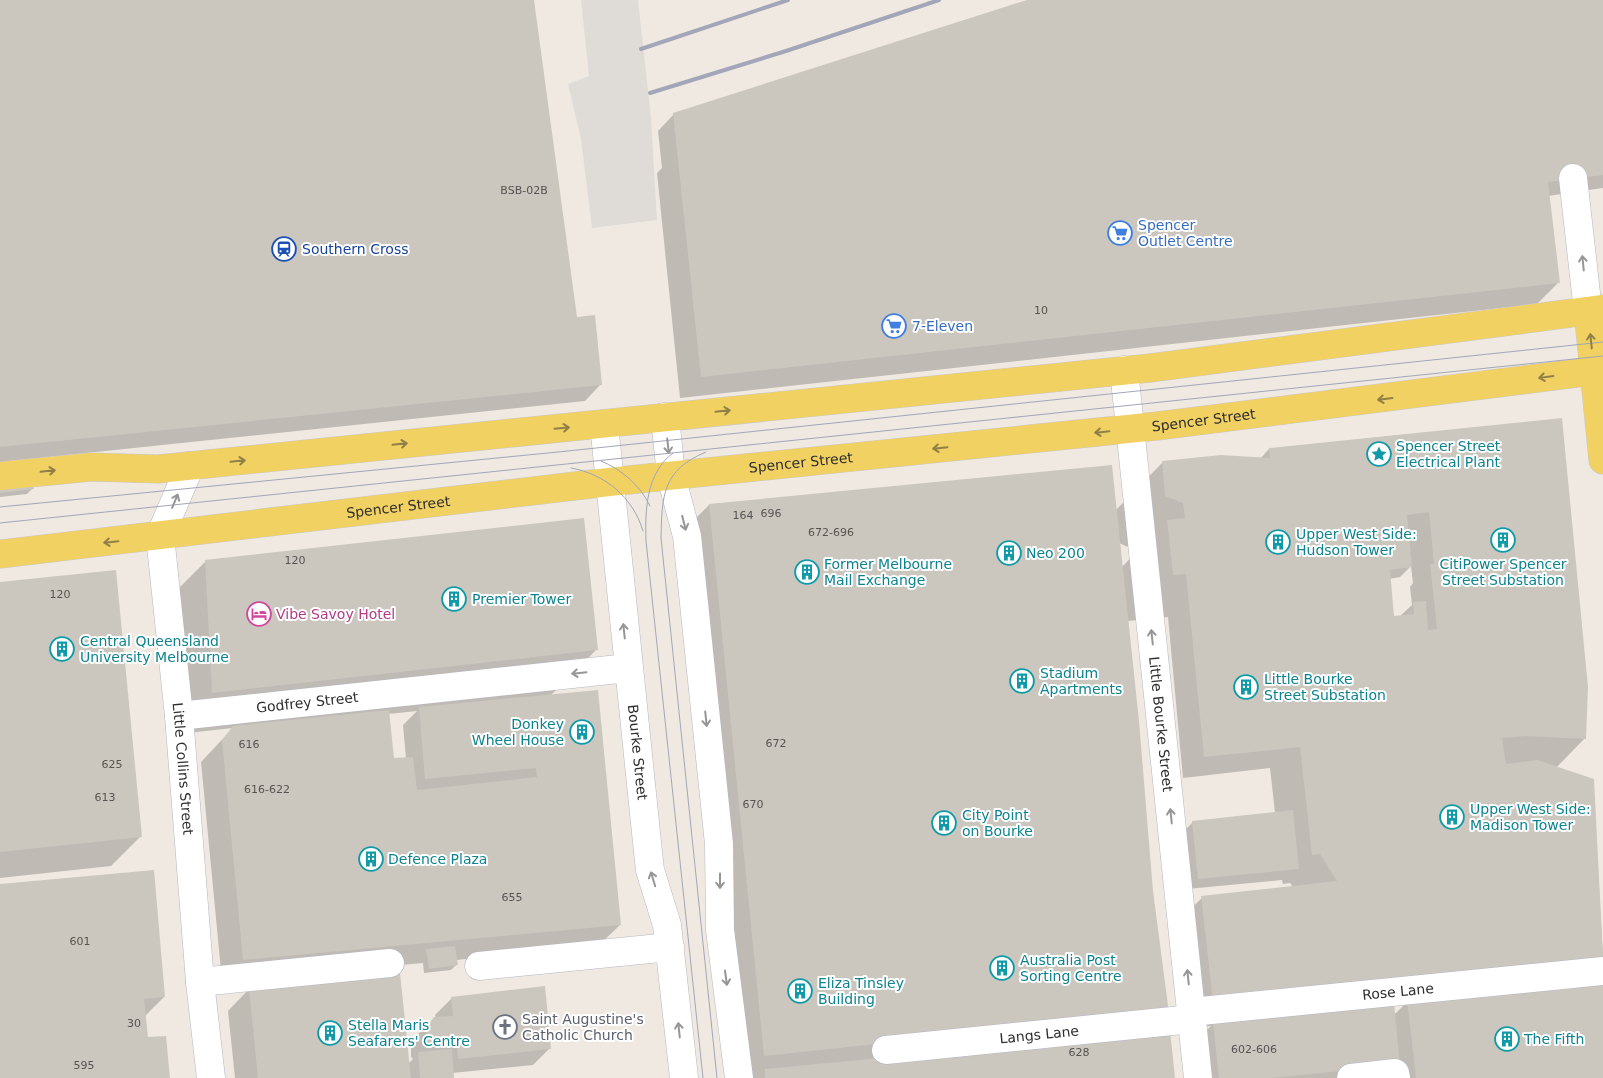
<svg xmlns="http://www.w3.org/2000/svg" width="1603" height="1078" viewBox="0 0 1603 1078" font-family="'DejaVu Sans',sans-serif">
  <style>
    .plaza { fill: #dfdcd8 }
    .shadow { fill: #0003; fill-rule: evenodd }
    .building { fill: #cbc7bf; fill-rule: evenodd }
    .lines { fill: none; stroke-linecap: round; stroke-linejoin: round }
    .minor-casing { stroke: #b4b7c1; stroke-width: 29 }
    .major-casing { stroke: #c9c9c9; stroke-width: 29 }
    .minor { stroke: #fff; stroke-width: 28 }
    .major { stroke: #f2d163; stroke-width: 28 }
    .tram { stroke: #a3a6b8; stroke-width: 1 }
    .rail { stroke: #a3a6b8; stroke-width: 4 }
    .oneway { stroke: #969696 }
    .oneway2 { stroke: #908048 }
    .labels { text-anchor: middle; dominant-baseline: central; stroke-width: 4; stroke-linejoin: round; paint-order: stroke }
    .number-label { font-size: 11px; fill: #555452 }
    .shop-label { font-size: 14px; fill: #366cbe; stroke: #fff; text-anchor: start }
    .transit-label { font-size: 14px; fill: #164399; stroke: #fff; text-anchor: start }
    .street-label { font-size: 14px; fill: #2e2e2e; stroke: #fff }
    .culture-label { font-size: 14px; fill: #0d838f; stroke: #fff; text-anchor: start }
    .hotel-label { font-size: 14px; fill: #b23c85; stroke: #fff; text-anchor: start }
    .worship-label { font-size: 14px; fill: #5b616d; stroke: #fff; text-anchor: start }
  </style>
  <rect width="100%" height="100%" fill="#efe9e1"/>
  <path class="plaza" d="M581 0H638L651 118 657 220 592 228 581 139 568 84 589 76Z"/>
  <g class="shadow">
    <path d="M0 0H532L576 319 601 384 585 401 0 462Z"/>
    <path d="M1031 0H1603V188L1548 196 1558 283 1537 304 680 398 657 173 662 168 658 131 674 114Z"/>
    <path d="M1400 435 1585 738 1556 768 1593 780 1603 957 1573 988 1603 985V1078H1196L1192 1044 1211 1026 1184 1028 1172 927 1202 898 1293 887 1290 883 1283 884 1282 880 1187 889 1182 833 1193 822 1275 813 1270 768 1183 778 1168 617 1128 621 1152 891 1174 1078H735L688 526 709 505 1111 467 1116 510 1163 462 1260 459 1269 449ZM1119 543 1137 551 1122 567ZM1411 566 1413 583 1410 587 1412 605 1400 616 1393 617 1389 579 1400 577ZM1404 1005 1394 1015 1393 1006Z"/>
    <path d="M0 486 32 489 27 494 0 497Z"/>
    <path d="M206 561 597 649 551 695 620 925 598 946 456 960V965L451 970 424 973 423 963 222 981 201 762 233 728 169 735 162 605ZM417 711 403 725 406 759 393 760 388 714Z"/>
    <path d="M0 583 140 837 111 866 0 878Z"/>
    <path d="M0 885 164 997 145 1016V1039L169 1078H0Z"/>
    <path d="M249 989 408 1064 413 1059 411 1057V1046L417 1035 436 1018 435 1015 452 998 550 1048 533 1065 452 1073 453 1078H235L228 1011Z"/>
  </g>
  <g class="building">
    <path d="M0 0H534L577 317 595 315 602 385 0 447Z"/>
    <path d="M1027 0H1603V175L1548 182 1560 283 701 377 673 113Z"/>
    <path d="M1562 418 1588 687 1586 739 1526 736 1502 738 1506 764 1537 760 1594 779 1603 958 1213 1000 1201 896 1337 881 1320 854 1312 855 1300 747 1204 757 1186 574 1173 575 1167 520 1185 518 1183 503 1165 496 1162 461 1221 455 1270 458 1269 448ZM1429 512 1434 564H1430L1437 629 1428 630 1426 601 1413 602 1414 614 1394 616 1390 570 1412 567 1407 515Z"/>
    <path d="M1112 465 1139 721 1153 891 1169 1013 764 1056 709 504Z"/>
    <path d="M32 482 34 489 0 493V485Z"/>
    <path d="M584 518 598 650 212 693 205 560Z"/>
    <path d="M116 570 142 837 0 852V582Z"/>
    <path d="M598 690 621 925 243 960 222 740 233 726 389 710 394 758 413 757 417 790 537 777 536 768 425 779 419 707Z"/>
    <path d="M1293 810 1299 869 1198 879 1192 821Z"/>
    <path d="M154 870 165 997 144 999 148 1037 166 1036 170 1078H0V884Z"/>
    <path d="M455 946 458 965 429 969 426 949Z"/>
    <path d="M400 973 411 1078H258L249 988Z"/>
    <path d="M1603 984V1078H1416L1407 1000Z"/>
    <path d="M545 986 551 1049 458 1059 457 1046 437 1048 427 1040 426 1028 434 1017 453 1016 451 997Z"/>
    <path d="M1394 1003 1400 1065 1272 1078H1219L1213 1022Z"/>
    <path d="M1170 1030 1175 1078H765V1069Z"/>
    <path d="M452 1049 454 1078H420L418 1052Z"/>
  </g>
  <g class="lines">
    <g class="minor-casing">
      <g id="minor">
        <path d="M1573 178 1588 311"/>
        <path id="s1" d="M1124 370 1198 1078"/>
        <path d="M665 417 671 476 687 536 719 844 720 930 739 1078"/>
        <path id="s2" d="M604 424 648 852 650 870 667 925 684 1078"/>
        <path id="s3" d="M190 466 160 536 179 716 200 982 211 1078"/>
        <path id="s4" d="M179 716 628 668"/>
        <path d="M479 966 670 947"/>
        <path d="M200 982 390 963"/>
        <path id="s5" d="M1191 1012 1603 971"/>
        <path id="s6" d="M886 1050 1192 1019"/>
        <path d="M1351 1078 1395 1073 1396 1078"/>
      </g>
    </g>
    <g class="major-casing">
      <g id="major">
        <path d="M1588 311 1603 460"/>
        <path d="M0 476 91 467 158 469 1150 368 1603 309"/>
        <path id="s7" d="M0 554 609 482 1157 426 1603 370"/>
      </g>
    </g>
    <use href="#minor" class="minor"/>
    <use href="#major" class="major"/>
    <g class="tram">
      <path d="M706 452C662 470 662 496 661 538L717 1078"/>
      <path d="M673 453C646 473 645 510 646 541L703 1078"/>
      <path d="M601 461C621 469 641 486 650 506"/>
      <path d="M571 468C605 474 633 497 643 531"/>
      <path d="M0 507 558 452 1603 342"/>
      <path d="M0 523 1603 356"/>
    </g>
    <g class="rail">
      <path d="M641 49 788 0"/>
      <path d="M650 93 786 51 939 0"/>
    </g>
  </g>
  <defs><path id="oneway-shaft" d="M-6 0H5M1.5-3L5.5 0L1.5 3" fill="none" stroke-width="1.6" stroke-linecap="round" stroke-linejoin="round" transform="scale(1.25)"/></defs>
  <g class="oneway">
    <use href="#oneway-shaft" transform="translate(1583 263) rotate(-96)"/>
    <use href="#oneway-shaft" transform="translate(668 446) rotate(84)"/>
    <use href="#oneway-shaft" transform="translate(175 501) rotate(-67)"/>
    <use href="#oneway-shaft" transform="translate(684 523) rotate(76)"/>
    <use href="#oneway-shaft" transform="translate(624 631) rotate(-96)"/>
    <use href="#oneway-shaft" transform="translate(1152 637) rotate(-96)"/>
    <use href="#oneway-shaft" transform="translate(579 673) rotate(174)"/>
    <use href="#oneway-shaft" transform="translate(706 719) rotate(84)"/>
    <use href="#oneway-shaft" transform="translate(1171 816) rotate(-96)"/>
    <use href="#oneway-shaft" transform="translate(653 879) rotate(-107)"/>
    <use href="#oneway-shaft" transform="translate(720 881) rotate(90)"/>
    <use href="#oneway-shaft" transform="translate(1188 977) rotate(-96)"/>
    <use href="#oneway-shaft" transform="translate(726 978) rotate(82)"/>
    <use href="#oneway-shaft" transform="translate(679 1030) rotate(-96)"/>
  </g>
  <g class="oneway2">
    <use href="#oneway-shaft" transform="translate(1591 341) rotate(-96)"/>
    <use href="#oneway-shaft" transform="translate(1546 377) rotate(172)"/>
    <use href="#oneway-shaft" transform="translate(1385 399) rotate(173)"/>
    <use href="#oneway-shaft" transform="translate(723 411) rotate(-6)"/>
    <use href="#oneway-shaft" transform="translate(562 428) rotate(-5)"/>
    <use href="#oneway-shaft" transform="translate(1102 432) rotate(174)"/>
    <use href="#oneway-shaft" transform="translate(400 444) rotate(-6)"/>
    <use href="#oneway-shaft" transform="translate(940 448) rotate(174)"/>
    <use href="#oneway-shaft" transform="translate(238 461) rotate(-6)"/>
    <use href="#oneway-shaft" transform="translate(48 471) rotate(-6)"/>
    <use href="#oneway-shaft" transform="translate(111 542) rotate(174)"/>
  </g>
  <defs>
    <g id="supermarket-ring" transform="scale(1.25)"><circle r="9.5" fill="#fff" stroke="#3f7fe0" stroke-width="1.5"/><path d="M-6-5.5h2.5l.6 2H6L4.5 2H-2.5L-4.4-4H-6ZM-1.5 3.2a1.3 1.3 0 1 0 .1 0ZM3 3.2a1.3 1.3 0 1 0 .1 0Z" fill="#3f7fe0"/></g>
    <g id="station-ring" transform="scale(1.25)"><circle r="9.5" fill="#fff" stroke="#1a4fb4" stroke-width="1.5"/><path d="M-3-6H3Q5-6 5-4V2Q5 4 3 4L4.5 6H3L1.5 4h-3L-3 6H-4.5L-3 4Q-5 4-5 2V-4Q-5-6-3-6ZM-3.5-4v3h7v-3ZM-3.5 1v1.5H-2V1ZM2 1v1.5H3.5V1Z" fill="#1a4fb4"/></g>
    <g id="sight-ring" transform="scale(1.25)"><circle r="9.5" fill="#fff" stroke="#0f9aa8" stroke-width="1.5"/><path d="M0-6L1.8-2.2L6-1.7L2.9 1.2L3.7 5.4L0 3.3L-3.7 5.4L-2.9 1.2L-6-1.7L-1.8-2.2Z" fill="#0f9aa8"/></g>
    <g id="building-ring" transform="scale(1.25)"><circle r="9.5" fill="#fff" stroke="#0f9aa8" stroke-width="1.5"/><path d="M-4-6H4V6H1V3H-1V6H-4ZM-2.5-4.3h1.7v1.8h-1.7ZM.8-4.3h1.7v1.8H.8ZM-2.5-1h1.7V.8h-1.7ZM.8-1h1.7V.8H.8Z" fill="#0f9aa8"/></g>
    <g id="hotel-ring" transform="scale(1.25)"><circle r="9.5" fill="#fff" stroke="#d1479c" stroke-width="1.5"/><path d="M-6-4.5h1.5V1H6V5H4.5V3h-9V5H-6ZM-4 0a1.8 1.8 0 1 1 3.6 0ZM.5 0V-2.5h3Q6-2.5 6 0Z" fill="#d1479c"/></g>
    <g id="church-ring" transform="scale(1.25)"><circle r="9.5" fill="#fff" stroke="#6b7280" stroke-width="1.5"/><path d="M-1.2-6h2.4v3.5h3.3v2.4h-3.3V6h-2.4V-.1h-3.3v-2.4h3.3Z" fill="#6b7280"/></g>
  </defs>
  <g fill-rule="evenodd">
    <use href="#supermarket-ring" x="1120" y="233"/>
    <use href="#station-ring" x="284" y="249"/>
    <use href="#supermarket-ring" x="894" y="326"/>
    <use href="#sight-ring" x="1379" y="454"/>
    <use href="#building-ring" x="1503" y="540"/>
    <use href="#building-ring" x="1278" y="542"/>
    <use href="#building-ring" x="1009" y="553"/>
    <use href="#building-ring" x="807" y="572"/>
    <use href="#building-ring" x="454" y="599"/>
    <use href="#hotel-ring" x="259" y="614"/>
    <use href="#building-ring" x="62" y="649"/>
    <use href="#building-ring" x="1022" y="681"/>
    <use href="#building-ring" x="1246" y="687"/>
    <use href="#building-ring" x="582" y="732"/>
    <use href="#building-ring" x="1452" y="817"/>
    <use href="#building-ring" x="944" y="823"/>
    <use href="#building-ring" x="371" y="859"/>
    <use href="#building-ring" x="1002" y="968"/>
    <use href="#building-ring" x="800" y="991"/>
    <use href="#church-ring" x="505" y="1027"/>
    <use href="#building-ring" x="330" y="1033"/>
    <use href="#building-ring" x="1507" y="1039"/>
  </g>
  <g class="labels">
    <g class="number-label">
      <text x="524" y="190">BSB-02B</text>
      <text x="1041" y="310">10</text>
      <text x="771" y="513">696</text>
      <text x="743" y="515">164</text>
      <text x="831" y="532">672-696</text>
      <text x="295" y="560">120</text>
      <text x="60" y="594">120</text>
      <text x="776" y="743">672</text>
      <text x="249" y="744">616</text>
      <text x="112" y="764">625</text>
      <text x="267" y="789">616-622</text>
      <text x="105" y="797">613</text>
      <text x="753" y="804">670</text>
      <text x="512" y="897">655</text>
      <text x="80" y="941">601</text>
      <text x="134" y="1023">30</text>
      <text x="1254" y="1049">602-606</text>
      <text x="1079" y="1052">628</text>
      <text x="84" y="1065">595</text>
    </g>
    <g class="shop-label">
      <text x="1138" y="225">Spencer<tspan x="1138" dy="16">Outlet Centre</tspan></text>
      <text x="912" y="326">7-Eleven</text>
    </g>
    <g class="transit-label">
      <text x="302" y="249">Southern Cross</text>
    </g>
    <g class="street-label">
      <text stroke="none"><textPath href="#s7" startOffset="1211">Spencer Street</textPath></text>
      <text stroke="none"><textPath href="#s7" startOffset="806">Spencer Street</textPath></text>
      <text stroke="none"><textPath href="#s7" startOffset="401">Spencer Street</textPath></text>
      <text stroke="none"><textPath href="#s4" startOffset="129">Godfrey Street</textPath></text>
      <text stroke="none"><textPath href="#s1" startOffset="356">Little Bourke Street</textPath></text>
      <text stroke="none"><textPath href="#s2" startOffset="330">Bourke Street</textPath></text>
      <text stroke="none"><textPath href="#s3" startOffset="310">Little Collins Street</textPath></text>
      <text stroke="none"><textPath href="#s5" startOffset="208">Rose Lane</textPath></text>
      <text stroke="none"><textPath href="#s6" startOffset="154">Langs Lane</textPath></text>
    </g>
    <g class="culture-label">
      <text x="1396" y="446">Spencer Street<tspan x="1396" dy="16">Electrical Plant</tspan></text>
      <text x="1296" y="534">Upper West Side:<tspan x="1296" dy="16">Hudson Tower</tspan></text>
      <text x="1026" y="553">Neo 200</text>
      <text x="824" y="564">Former Melbourne<tspan x="824" dy="16">Mail Exchange</tspan></text>
      <text x="1503" y="564" text-anchor="middle">CitiPower Spencer<tspan x="1503" dy="16">Street Substation</tspan></text>
      <text x="472" y="599">Premier Tower</text>
      <text x="80" y="641">Central Queensland<tspan x="80" dy="16">University Melbourne</tspan></text>
      <text x="1040" y="673">Stadium<tspan x="1040" dy="16">Apartments</tspan></text>
      <text x="1264" y="679">Little Bourke<tspan x="1264" dy="16">Street Substation</tspan></text>
      <text x="564" y="724" text-anchor="end">Donkey<tspan x="564" dy="16">Wheel House</tspan></text>
      <text x="1470" y="809">Upper West Side:<tspan x="1470" dy="16">Madison Tower</tspan></text>
      <text x="962" y="815">City Point<tspan x="962" dy="16">on Bourke</tspan></text>
      <text x="388" y="859">Defence Plaza</text>
      <text x="1020" y="960">Australia Post<tspan x="1020" dy="16">Sorting Centre</tspan></text>
      <text x="818" y="983">Eliza Tinsley<tspan x="818" dy="16">Building</tspan></text>
      <text x="348" y="1025">Stella Maris<tspan x="348" dy="16">Seafarers' Centre</tspan></text>
      <text x="1524" y="1039">The Fifth</text>
    </g>
    <g class="hotel-label">
      <text x="276" y="614">Vibe Savoy Hotel</text>
    </g>
    <g class="worship-label">
      <text x="522" y="1019">Saint Augustine's<tspan x="522" dy="16">Catholic Church</tspan></text>
    </g>
  </g>
</svg>
